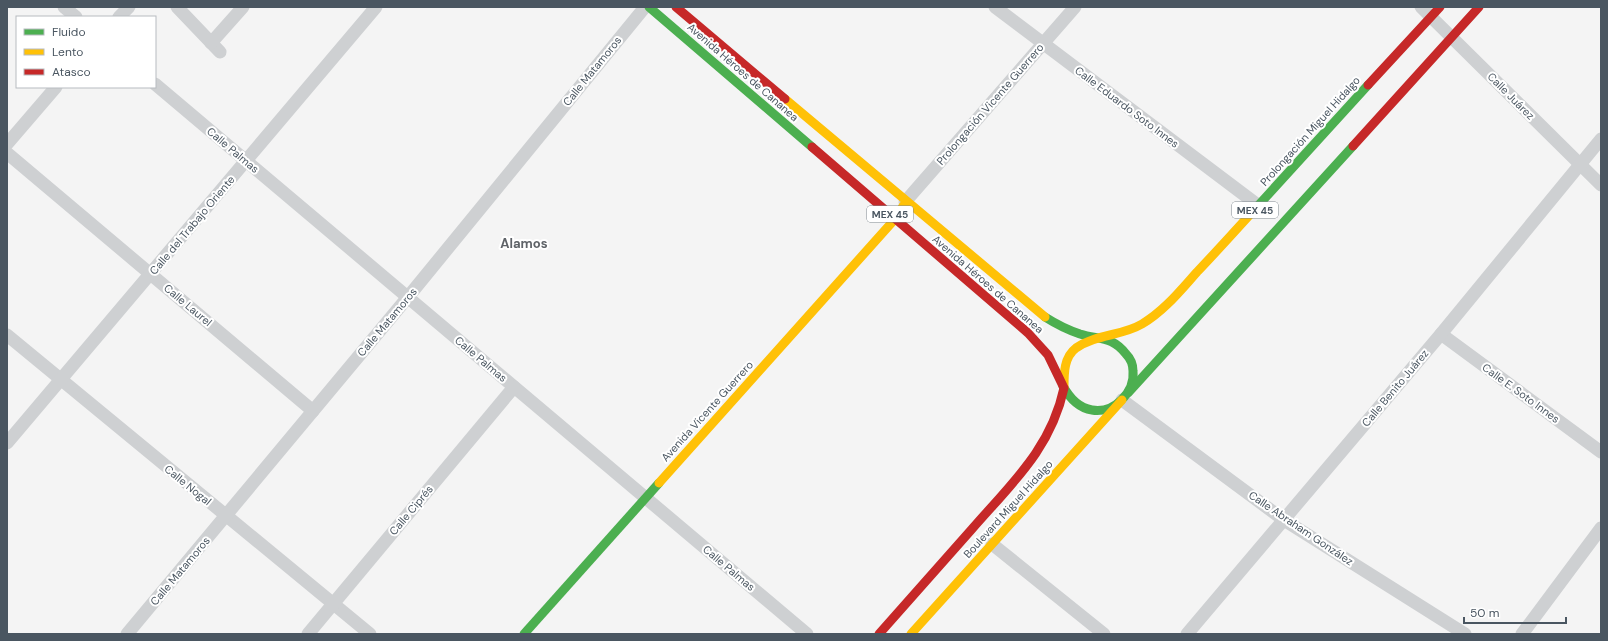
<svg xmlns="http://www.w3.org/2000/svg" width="1608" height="641" viewBox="0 0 1608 641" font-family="'DM Sans',sans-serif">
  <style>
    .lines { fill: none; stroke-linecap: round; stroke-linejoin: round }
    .street { stroke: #ced0d2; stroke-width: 13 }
    .fast { stroke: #4caf50; stroke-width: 9 }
    .slow { stroke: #ffc107; stroke-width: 9 }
    .jam { stroke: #c62828; stroke-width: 9 }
    .labels { text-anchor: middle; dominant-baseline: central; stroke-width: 4; stroke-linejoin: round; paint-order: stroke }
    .shield { fill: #fff; stroke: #808990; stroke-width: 1 }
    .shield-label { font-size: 10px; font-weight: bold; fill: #4a5661 }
    .street-label { font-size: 11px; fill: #4a5661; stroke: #fff }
    .quarter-label { font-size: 13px; font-weight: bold; fill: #5f6368; stroke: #fff }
  </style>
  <rect width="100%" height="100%" fill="#f4f4f4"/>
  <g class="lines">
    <g class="street">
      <path d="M64 7 76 17"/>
      <path d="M177 7 220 52"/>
      <path d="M995 7 1259 206"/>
      <path d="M1421 7 1601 185"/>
      <path d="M119 17 129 7"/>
      <path d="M211 43 243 7"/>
      <path d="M155 84 807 634"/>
      <path d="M7 144 56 87"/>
      <path d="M7 153 313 411"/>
      <path d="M905 202 1075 7"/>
      <path d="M1441 334 1601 452"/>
      <path d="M7 335 370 634"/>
      <path d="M1122 400 1284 520 1465 634"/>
      <path d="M7 443 376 7"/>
      <path d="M992 544 1104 634"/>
      <path d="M127 634 408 297 645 7"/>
      <path d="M308 634 514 387"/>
      <path d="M1187 634 1441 334 1601 139"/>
      <path d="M1522 634 1601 528"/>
    </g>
    <g class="fast">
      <path d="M649 7 812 147"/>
      <path d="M1255 209 1368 85"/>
      <path d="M1045 317C1056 324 1068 330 1080 334 1100 340 1112 336 1126 354 1130 358 1133 365 1133 371 1135 392 1114 414 1092 410 1079 408 1069 397 1063 386"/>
      <path d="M1128 393 1353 146"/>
      <path d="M524 634 659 483"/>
    </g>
    <g class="slow">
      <path d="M785 99 1045 317"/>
      <path d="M1064 387C1064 373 1064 357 1076 348 1096 334 1122 336 1142 324 1164 311 1180 291 1197 272 1217 251 1236 230 1255 209"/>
      <path d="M659 483 895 219 903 206"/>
      <path d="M911 634 1122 400"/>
    </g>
    <g class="jam">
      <path d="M676 7 785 99"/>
      <path d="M1368 85 1440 7"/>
      <path d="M1353 146 1479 7"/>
      <path d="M812 147 1028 333 1048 355 1063 386"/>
      <path d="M879 634C910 599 941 564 972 529 1011 484 1051 449 1064 388"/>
    </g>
  </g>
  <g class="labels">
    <g class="shield">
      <rect x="1232" y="202" width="46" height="16" rx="3"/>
      <rect x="867" y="206" width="46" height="16" rx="3"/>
    </g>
    <g class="shield-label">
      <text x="1255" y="210">MEX 45</text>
      <text x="890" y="214">MEX 45</text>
    </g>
    <g class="street-label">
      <text transform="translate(592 71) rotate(-51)">Calle Matamoros</text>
      <text transform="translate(743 72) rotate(41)">Avenida Héroes de Cananea</text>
      <text transform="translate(1511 96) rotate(45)">Calle Juárez</text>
      <text transform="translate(990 104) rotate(-49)">Prolongación Vicente Guerrero</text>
      <text transform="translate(1127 107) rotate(37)">Calle Eduardo Soto Innes</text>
      <text transform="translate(1310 131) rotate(-48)">Prolongación Miguel Hidalgo</text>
      <text transform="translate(233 150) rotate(40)">Calle Palmas</text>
      <text transform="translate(192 225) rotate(-50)">Calle del Trabajo Oriente</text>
      <text transform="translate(988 284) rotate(41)">Avenida Héroes de Cananea</text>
      <text transform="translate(188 305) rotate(40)">Calle Laurel</text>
      <text transform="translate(387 322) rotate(-50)">Calle Matamoros</text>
      <text transform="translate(481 359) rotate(40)">Calle Palmas</text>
      <text transform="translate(1395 388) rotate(-50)">Calle Benito Juárez</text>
      <text transform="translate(1521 393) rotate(36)">Calle E. Soto Innes</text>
      <text transform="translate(707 411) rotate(-48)">Avenida Vicente Guerrero</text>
      <text transform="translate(188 485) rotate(39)">Calle Nogal</text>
      <text transform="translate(1008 509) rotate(-48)">Boulevard Miguel Hidalgo</text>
      <text transform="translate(411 510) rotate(-50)">Calle Ciprés</text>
      <text transform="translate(1301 528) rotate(34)">Calle Abraham González</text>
      <text transform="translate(729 568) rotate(40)">Calle Palmas</text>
      <text transform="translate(180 571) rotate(-50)">Calle Matamoros</text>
    </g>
    <g class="quarter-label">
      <text x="524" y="243">Alamos</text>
    </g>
  </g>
  <rect width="1608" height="641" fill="none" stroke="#4a5661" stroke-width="16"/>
  <rect x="16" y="16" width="140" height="72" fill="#ffffff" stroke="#b7bbc0"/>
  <rect x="24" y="29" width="20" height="6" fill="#4caf50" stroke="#b7bbc0"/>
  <text x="52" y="36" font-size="12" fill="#4a5661">Fluido</text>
  <rect x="24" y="49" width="20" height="6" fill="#ffc107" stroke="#b7bbc0"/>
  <text x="52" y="56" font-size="12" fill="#4a5661">Lento</text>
  <rect x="24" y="69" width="20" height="6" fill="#c62828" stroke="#b7bbc0"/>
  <text x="52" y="76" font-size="12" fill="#4a5661">Atasco</text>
  <path d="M1464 617v6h102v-6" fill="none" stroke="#4a5661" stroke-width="2"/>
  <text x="1470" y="617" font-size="12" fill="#4a5661" stroke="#ffffff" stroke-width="3" paint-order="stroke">50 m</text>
</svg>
